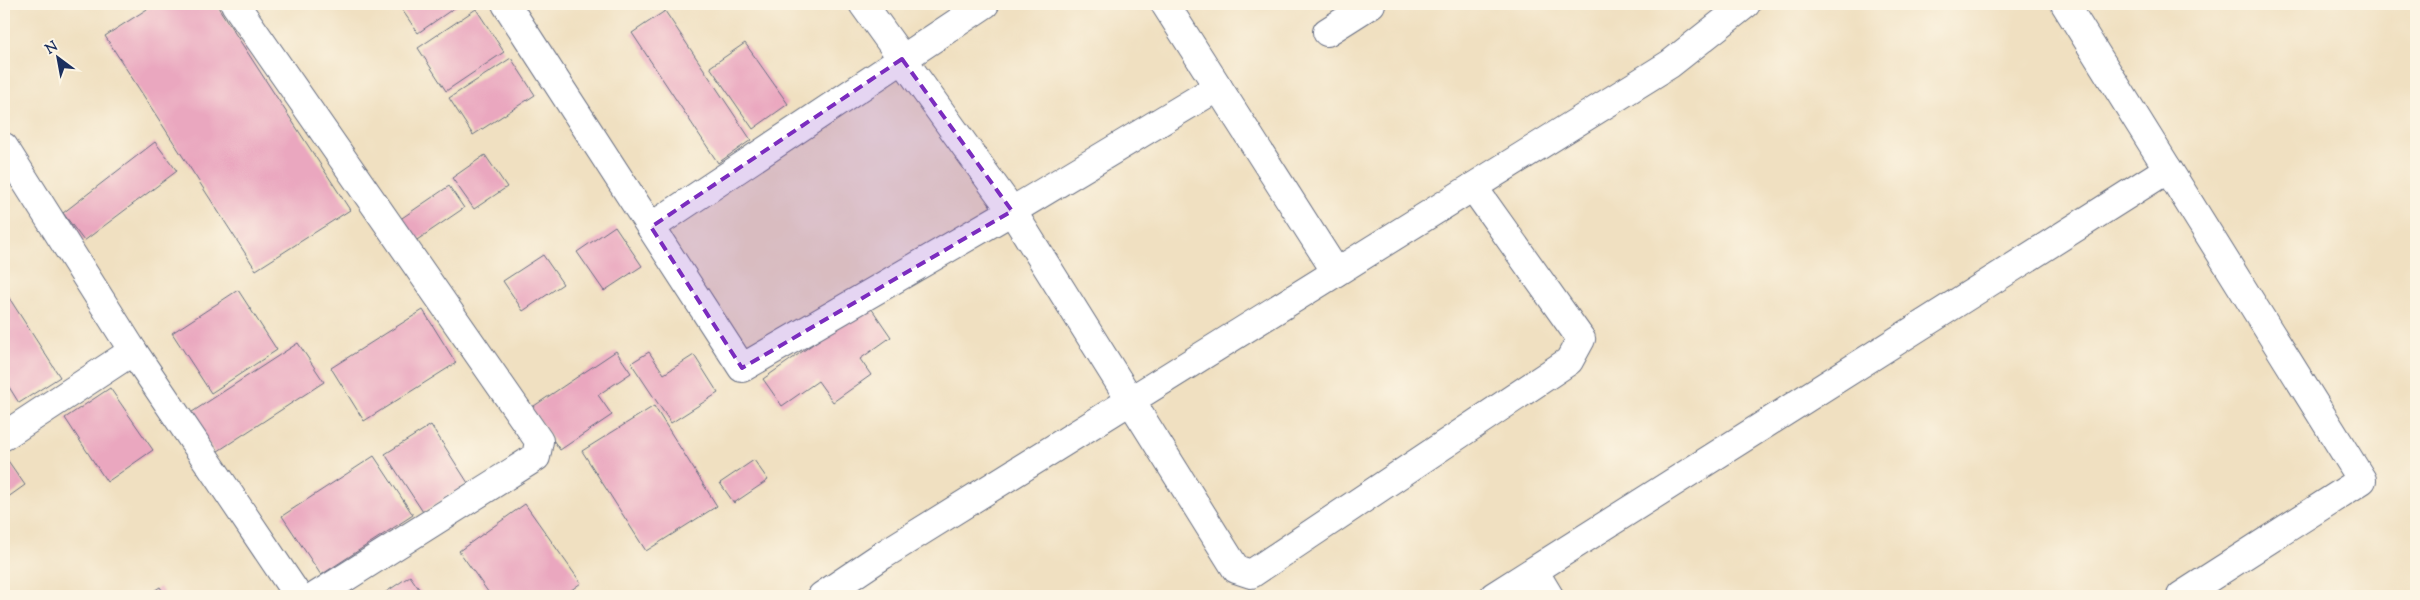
<svg xmlns="http://www.w3.org/2000/svg" width="2420" height="600" viewBox="0 0 2420 600" font-family="'Sorts Mill Goudy',serif">
  <style>
    .building { fill: #eaa7bf }
    .lines { fill: none; stroke-linecap: round; stroke-linejoin: round }
    .street-casing { stroke: #666d81; stroke-width: 30 }
    .street { stroke: #fff; stroke-width: 28 }
    .marked { fill: #7b2cbf; fill-opacity: 0.2; stroke: #7b2cbf; stroke-width: 4; stroke-dasharray: 10 6; stroke-linejoin: round }
  </style>
  <rect width="100%" height="100%" fill="#fcf5e5"/>
  <filter id="ink" filterUnits="userSpaceOnUse"><feTurbulence type="fractalNoise" baseFrequency=".02" numOctaves="2"/><feDisplacementMap in="SourceGraphic" scale="10" xChannelSelector="R" yChannelSelector="G"/><feConvolveMatrix kernelMatrix="1 2 1 2 8 2 1 2 1" color-interpolation-filters="sRGB"/></filter>
  <filter id="wash" filterUnits="userSpaceOnUse"><feTurbulence type="fractalNoise" baseFrequency=".0096" numOctaves="4" result="noise"/><feDisplacementMap in="SourceGraphic" scale="20" xChannelSelector="R" yChannelSelector="G"/><feGaussianBlur stdDeviation="1.12" result="paint"/><feColorMatrix in="noise" values="0 0 0 0 0 0 0 0 0 0 0 0 0 0 0 0 0 1.4 0 .05"/><feComposite in="paint" operator="in"/></filter>
  <g filter="url(#wash)">
    <rect width="100%" height="100%" fill="#f0e0c1"/>
    <g id="blocks">
      <g class="building">
        <path d="M155 4H216L350 210 256 270 105 36Z"/>
        <path d="M398 4H460L418 33Z"/>
        <path d="M476 9 504 52 446 91 418 48Z"/>
        <path d="M665 11 751 140 718 163 632 33Z"/>
        <path d="M745 43 788 104 753 129 710 67Z"/>
        <path d="M511 58 535 95 473 135 449 98Z"/>
        <path d="M155 142 177 171 84 241 63 213Z"/>
        <path d="M485 155 507 187 474 209 452 178Z"/>
        <path d="M449 186 464 208 414 242 399 220Z"/>
        <path d="M615 226 642 266 604 291 577 252Z"/>
        <path d="M543 255 563 284 523 311 503 281Z"/>
        <path d="M4 290 60 377 19 403 4 379Z"/>
        <path d="M238 290 277 350 211 393 172 333Z"/>
        <path d="M869 305 891 337 860 359 871 375 833 402 818 381 782 406 763 379Z"/>
        <path d="M423 310 456 363 364 421 331 368Z"/>
        <path d="M298 343 324 382 215 453 189 414Z"/>
        <path d="M616 351 631 373 598 395 612 415 560 450 531 408Z"/>
        <path d="M649 352 664 374 694 355 718 393 671 423 631 363Z"/>
        <path d="M110 388 153 450 107 482 65 418Z"/>
        <path d="M654 406 717 506 646 551 582 451Z"/>
        <path d="M431 425 468 483 423 512 385 454Z"/>
        <path d="M4 455 25 485 4 500Z"/>
        <path d="M374 456 413 515 321 575 282 516Z"/>
        <path d="M754 460 768 480 734 503 720 483Z"/>
        <path d="M525 504 581 583 563 596H491L459 551Z"/>
        <path d="M410 576 424 596H380Z"/>
        <path d="M160 587 166 596H146Z"/>
      </g>
    </g>
  </g>
  <g filter="url(#ink)">
    <use href="#blocks" fill-opacity="0" stroke="#666d81" stroke-width="1"/>
    <g class="lines">
      <g class="street-casing">
        <g id="street">
          <path d="M235 4 539 441 536 457 316 596"/>
          <path d="M506 4 742 368 1012 211 1218 87"/>
          <path d="M863 4 1012 211 1236 569 1251 574 1569 361 1581 339 1473 187"/>
          <path d="M1165 4 1336 272"/>
          <path d="M2065 4 2362 480 2181 596"/>
          <path d="M1327 32 1371 4"/>
          <path d="M4 147 133 351 298 596"/>
          <path d="M651 227 985 4"/>
          <path d="M4 436 133 351"/>
          <path d="M1534 571 1549 596"/>
          <path d="M822 596 883 555 1670 64 1746 4"/>
          <path d="M1494 596 2168 169"/>
        </g>
      </g>
      <use href="#street" class="street"/>
    </g>
  </g>
  <path class="marked" d="M902 59 1012 211 742 368 651 227Z"/>
  <rect width="2420" height="600" fill="none" stroke="#fcf5e5" stroke-width="20"/>
  <g transform="translate(58 58) rotate(328)" stroke="#fcf5e5" stroke-width="4" paint-order="stroke">
  <path d="M0-4L9 19L0 12L-9 19Z" fill="#1b2f5e"/>
  <text y="-8" font-size="14" font-weight="bold" text-anchor="middle" fill="#1b2f5e">N</text>
  </g>
</svg>
